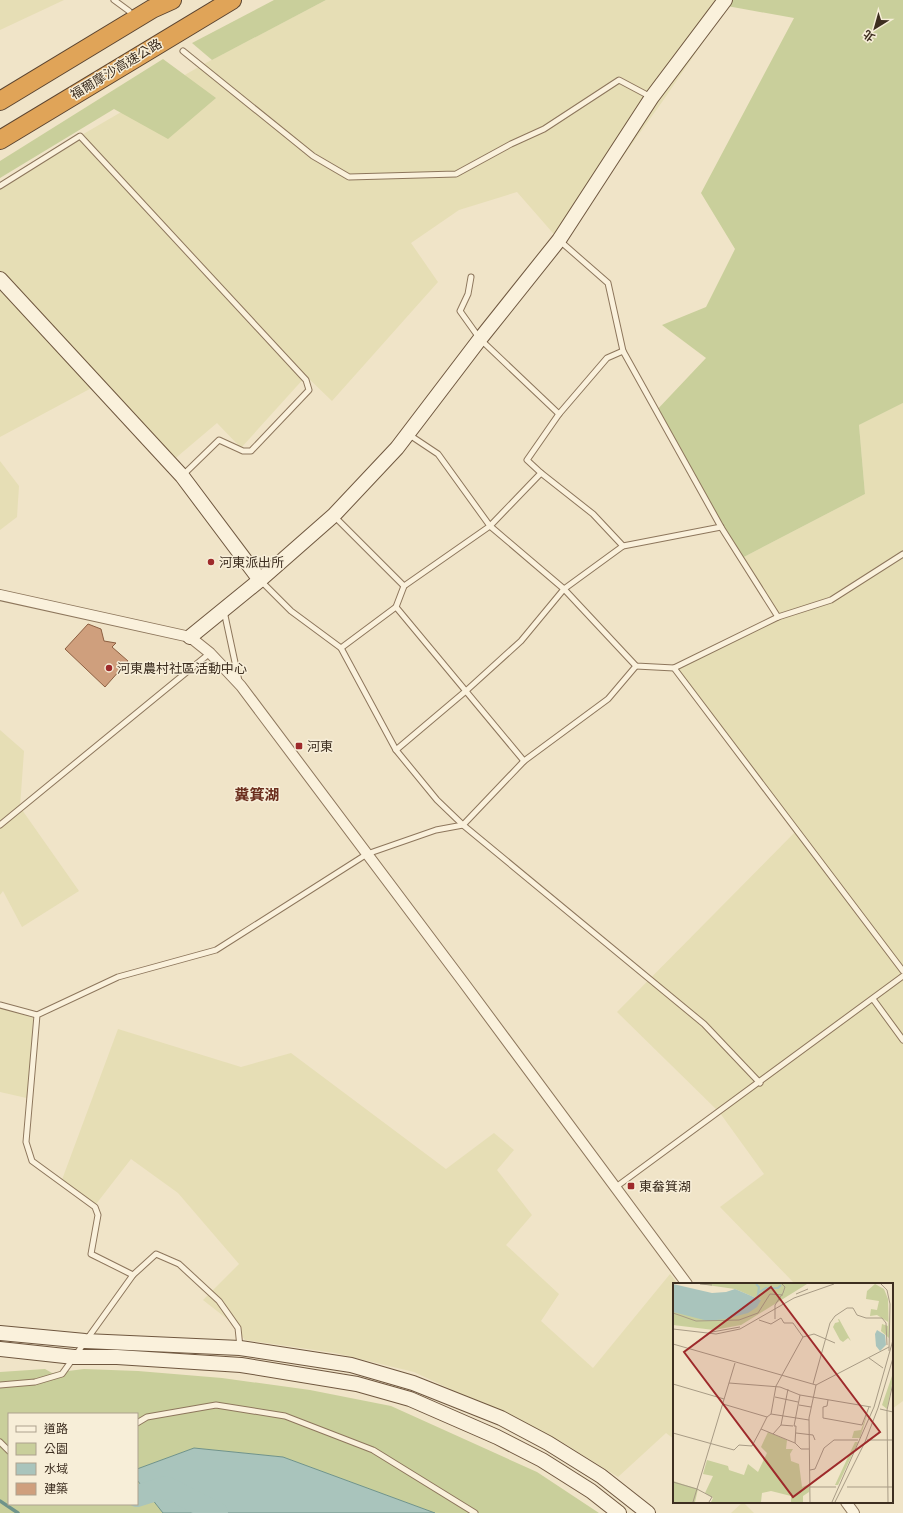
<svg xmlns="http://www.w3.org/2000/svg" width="903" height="1513" viewBox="0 0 903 1513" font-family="Merriweather,'Noto Sans TC',serif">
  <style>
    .farmland { fill: #e6deb5 }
    .green { fill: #c9cf9b }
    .water { fill: #a9c4bc; stroke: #6f938a }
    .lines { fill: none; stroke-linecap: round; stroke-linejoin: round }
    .stream { stroke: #6f938a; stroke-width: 3.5 }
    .river { stroke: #a9c4bc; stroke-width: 22 }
    .building { fill: #cf9f7d; stroke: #8d5f41 }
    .lane-casing { stroke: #8d765c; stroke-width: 7 }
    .street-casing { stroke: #8d765c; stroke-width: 12 }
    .secondary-casing { stroke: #6f573f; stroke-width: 16 }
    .highway-casing { stroke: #5b4430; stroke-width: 20 }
    .lane { stroke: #faf1dc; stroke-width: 5 }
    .street { stroke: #faf1dc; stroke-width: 10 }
    .secondary { stroke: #faf1dc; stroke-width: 14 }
    .highway { stroke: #e0a458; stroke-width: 18 }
    .poi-dot { fill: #9e2a2b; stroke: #f7eed8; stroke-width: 1.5 }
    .labels { text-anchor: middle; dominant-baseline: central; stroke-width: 3; stroke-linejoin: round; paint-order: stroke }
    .street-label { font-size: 13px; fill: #3d2e20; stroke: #f7eed8 }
    .poi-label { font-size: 13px; fill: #3d2e20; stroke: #f7eed8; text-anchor: start }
    .quarter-label { font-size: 15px; font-weight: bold; fill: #6b2e1e; stroke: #f7eed8 }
    .inset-river { fill: none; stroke: #a9c4bc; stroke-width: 2 }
    .inset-road { fill: none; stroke: #a89b85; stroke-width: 1 }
    .view { fill: #9e2a2b; fill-opacity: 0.15; stroke: #9e2a2b; stroke-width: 2 }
    .inset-edge { fill: none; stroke: #3d2e20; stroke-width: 2 }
  </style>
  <rect width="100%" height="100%" fill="#f0e4c8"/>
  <g class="farmland">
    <path d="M0 0H64L0 30Z"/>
    <path d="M326 0H732L662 102 606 180 559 240 517 192 459 210 411 243 438 282 332 401 306 376 241 448 217 423 171 462 99 384 0 437V186L80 136 202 65Z"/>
    <path d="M903 403V1401L892 1409V1284H795L720 1207 764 1174 720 1113 617 1012 799 828 674 668 777 617 742 558 865 494 859 425Z"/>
    <path d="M0 461 19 486 17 517 0 530Z"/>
    <path d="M0 730 24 751 20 807 79 891 22 927 3 891 0 895Z"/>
    <path d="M0 1003 33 1018 31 1099 0 1092Z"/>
    <path d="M118 1029 241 1067 291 1053 446 1169 494 1133 514 1150 497 1170 532 1215 506 1245 559 1294 541 1321 593 1368 670 1274 678 1284H674V1439L666 1433 618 1477 560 1441 414 1372 335 1353 245 1340 231 1322 203 1300 239 1264 178 1193 131 1159 93 1208 60 1185Z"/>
    <path d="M743 1502 754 1513H731Z"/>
  </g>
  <g class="green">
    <path d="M274 0H326L212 60 192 43Z"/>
    <path d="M732 0H903V403L859 425 865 494 742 558 721 527 654 413 706 358 662 325 706 307 735 249 701 193 794 18 727 6Z"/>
    <path d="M163 59 216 98 168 139 114 109 0 178V161Z"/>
    <path d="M45 1369 52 1373 84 1369 138 1371 222 1378 310 1390 391 1406 537 1472 599 1513H435L283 1457 194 1448 137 1469V1414H9V1504H137V1480L163 1513H0V1372Z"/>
  </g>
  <path class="water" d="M194 1448 283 1457 435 1513H163L137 1480V1469Z"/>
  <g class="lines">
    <path class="stream" d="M0 1501 18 1513"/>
    <path class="river" d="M137 1496 166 1487 217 1513"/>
  </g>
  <path class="building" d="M88 624 101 629 104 641 116 643 112 647 128 661 105 687 65 649Z"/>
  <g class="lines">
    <g class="lane-casing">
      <g id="lane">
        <path d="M114 0 129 11"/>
        <path d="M183 51 313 156 349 177 456 174 511 144 544 129 619 80 651 97"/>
        <path d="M0 186 80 136 306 380 309 390 251 451H243L219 440 182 476"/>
        <path d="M560 241 608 283 623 351 721 527 778 617 831 600 903 554"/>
        <path d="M471 277 468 294 460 311 480 339 559 414"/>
        <path d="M408 434 438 454 490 526 564 589 636 666 674 668 903 971"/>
        <path d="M541 473 593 514 623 546"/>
        <path d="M334 516 404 586"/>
        <path d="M261 581 291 611 341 648 396 750 437 800 463 825 704 1024 760 1083"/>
        <path d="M396 607 524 761"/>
        <path d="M224 611 239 681"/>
        <path d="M341 648 396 607 404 586 490 526 541 473 527 460 559 414 607 358 623 351"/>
        <path d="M674 668 778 617"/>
        <path d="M396 750 467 690 521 641 564 589 623 546 721 527"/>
        <path d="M0 825 210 653"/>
        <path d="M873 999 903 1040"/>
        <path d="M0 1005 37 1015"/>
        <path d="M616 1187 903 976"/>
        <path d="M240 1347 238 1328 219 1301 179 1264 156 1254 133 1275 91 1254 98 1215 95 1207 32 1161 26 1142 37 1015 118 977 216 950 367 854 436 830 463 825 524 761 608 699 636 666"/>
        <path d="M0 1385 35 1382 62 1374 133 1275"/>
        <path d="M137 1423 147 1417 216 1405 285 1416 373 1450 475 1513"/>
        <path d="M0 1442 9 1451"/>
      </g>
    </g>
    <g class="street-casing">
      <g id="street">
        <path d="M0 595 190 637 210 653 241 686 464 983 687 1284"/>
        <path d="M846 1502 854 1513"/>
      </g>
    </g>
    <g class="secondary-casing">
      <g id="secondary">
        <path d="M0 279 182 476 260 580"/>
        <path d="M190 637 260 580 334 515 397 448 480 339 559 240 652 97 725 0"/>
        <path d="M0 1333 85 1341 240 1348 351 1365 413 1383 501 1418 548 1443 601 1476 648 1513"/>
        <path d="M0 1349 74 1357H117L241 1365 357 1384 410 1399 497 1437 542 1460 591 1491 619 1513"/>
      </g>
    </g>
    <g class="highway-casing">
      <g id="highway">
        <path d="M0 101 152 9 172 0"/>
        <path d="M0 140 232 0"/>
      </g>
    </g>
    <use href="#lane" class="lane"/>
    <use href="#street" class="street"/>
    <use href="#secondary" class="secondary"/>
    <use href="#highway" class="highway"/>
  </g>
  <g class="poi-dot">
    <circle cx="211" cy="562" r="4"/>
    <circle cx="109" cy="668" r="4"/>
    <rect x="295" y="742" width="8" height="8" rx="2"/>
    <rect x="627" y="1182" width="8" height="8" rx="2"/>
  </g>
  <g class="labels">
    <g class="street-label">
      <text transform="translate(116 69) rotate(-31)">福爾摩沙高速公路</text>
    </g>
    <g class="poi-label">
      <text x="219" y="562">河東派出所</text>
      <text x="117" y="668">河東農村社區活動中心</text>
      <text x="307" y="746">河東</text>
      <text x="639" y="1186">東畚箕湖</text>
    </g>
    <g class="quarter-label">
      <text x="257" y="794">糞箕湖</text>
    </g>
  </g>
  <g transform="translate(673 1283)">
    <rect width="220" height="220" fill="#f0e4c8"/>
    <path d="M27 1H134L68 42 41 47 0 42V29L88 17 62 6ZM202 1 211 6 215 16 216 55 208 48 209 41 215 43V39L204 32 197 33 198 26 204 27 206 18 193 16 194 8ZM165 36H166L178 58 175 55 170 59 167 57 160 44 162 40 166 39ZM219 93 220 96 214 126 209 122ZM196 126 187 155H179L181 148 188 147ZM95 149 114 157 113 166H120L117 171 118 178 126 181 129 204 137 201 136 209 130 213V219H118V213L98 208 89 210 88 219H38L40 215 32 210 40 193 30 191 34 177 55 183 56 187 71 192 75 181 85 189 94 170 88 164ZM182 159H185L165 202H162ZM0 198 25 206 22 219H0Z" fill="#c9cf9b"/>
    <path d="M0 1 39 10 53 9 62 6 88 17 84 24 75 30 52 36 35 38 0 29ZM204 47 212 52 213 62 207 68 203 63 202 51Z" fill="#a9c4bc"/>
    <path class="inset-river" d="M83 1 86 4 84 18M85 10 93 5H105L108 2"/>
    <path class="inset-road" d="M27 1 39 2M208 1 214 7 217 21 216 68M123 11 135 6M0 30 23 38 66 37 85 30 97 11 110 12M102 36V22L110 10 112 4 109 1M86 37 98 41 108 35 111 40H120L130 54 103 103 98 131M0 46 43 51 67 46 121 15 161 1M39 49 67 44M130 54 141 51 162 60M0 61 143 102 216 64M196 75 210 85M56 100 107 104 127 112 198 124M0 101 51 116M140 101 157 40 162 33 174 25H180L184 32 193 35H209L213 40 214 62M102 114 125 119M155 117 154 123 150 124V135L189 142 196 124M50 121 94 134 98 131 136 137M126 122 138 124M207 126 220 129M108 142 120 143M88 146 94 134M0 150 61 167 66 162 79 163 88 146 122 160 128 166H136M123 150 140 152 142 157M100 151 108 142 115 106M194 157H220M122 160 123 143H121L127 112M137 187 142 186 151 165 161 157H185M0 199 24 206 39 214 36 219M137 204H163M174 204H220M20 219 62 80M137 219 136 135 143 102M159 219 201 124 220 57M162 219 192 159 205 125 220 75M215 219 214 127 220 100"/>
    <path class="view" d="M98 4 207 149 120 214 11 69Z"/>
    <rect width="220" height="220" class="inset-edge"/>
  </g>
  <rect x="8" y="1413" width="130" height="92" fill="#f7eed8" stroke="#ada18e"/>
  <rect x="16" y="1426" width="20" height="6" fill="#faf1dc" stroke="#ada18e"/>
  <text x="44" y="1433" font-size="12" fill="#3d2e20">道路</text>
  <rect x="16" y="1443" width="20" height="12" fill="#c9cf9b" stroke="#ada18e"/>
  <text x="44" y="1453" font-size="12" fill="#3d2e20">公園</text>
  <rect x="16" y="1463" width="20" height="12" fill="#a9c4bc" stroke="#ada18e"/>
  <text x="44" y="1473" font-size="12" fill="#3d2e20">水域</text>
  <rect x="16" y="1483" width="20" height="12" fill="#cf9f7d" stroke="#ada18e"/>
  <text x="44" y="1493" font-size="12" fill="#3d2e20">建築</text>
  <g transform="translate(875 28) rotate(217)" stroke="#f7eed8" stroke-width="3" paint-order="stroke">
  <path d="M0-3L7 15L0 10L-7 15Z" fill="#3d2e20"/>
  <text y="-6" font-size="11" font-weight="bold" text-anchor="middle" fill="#3d2e20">北</text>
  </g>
</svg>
